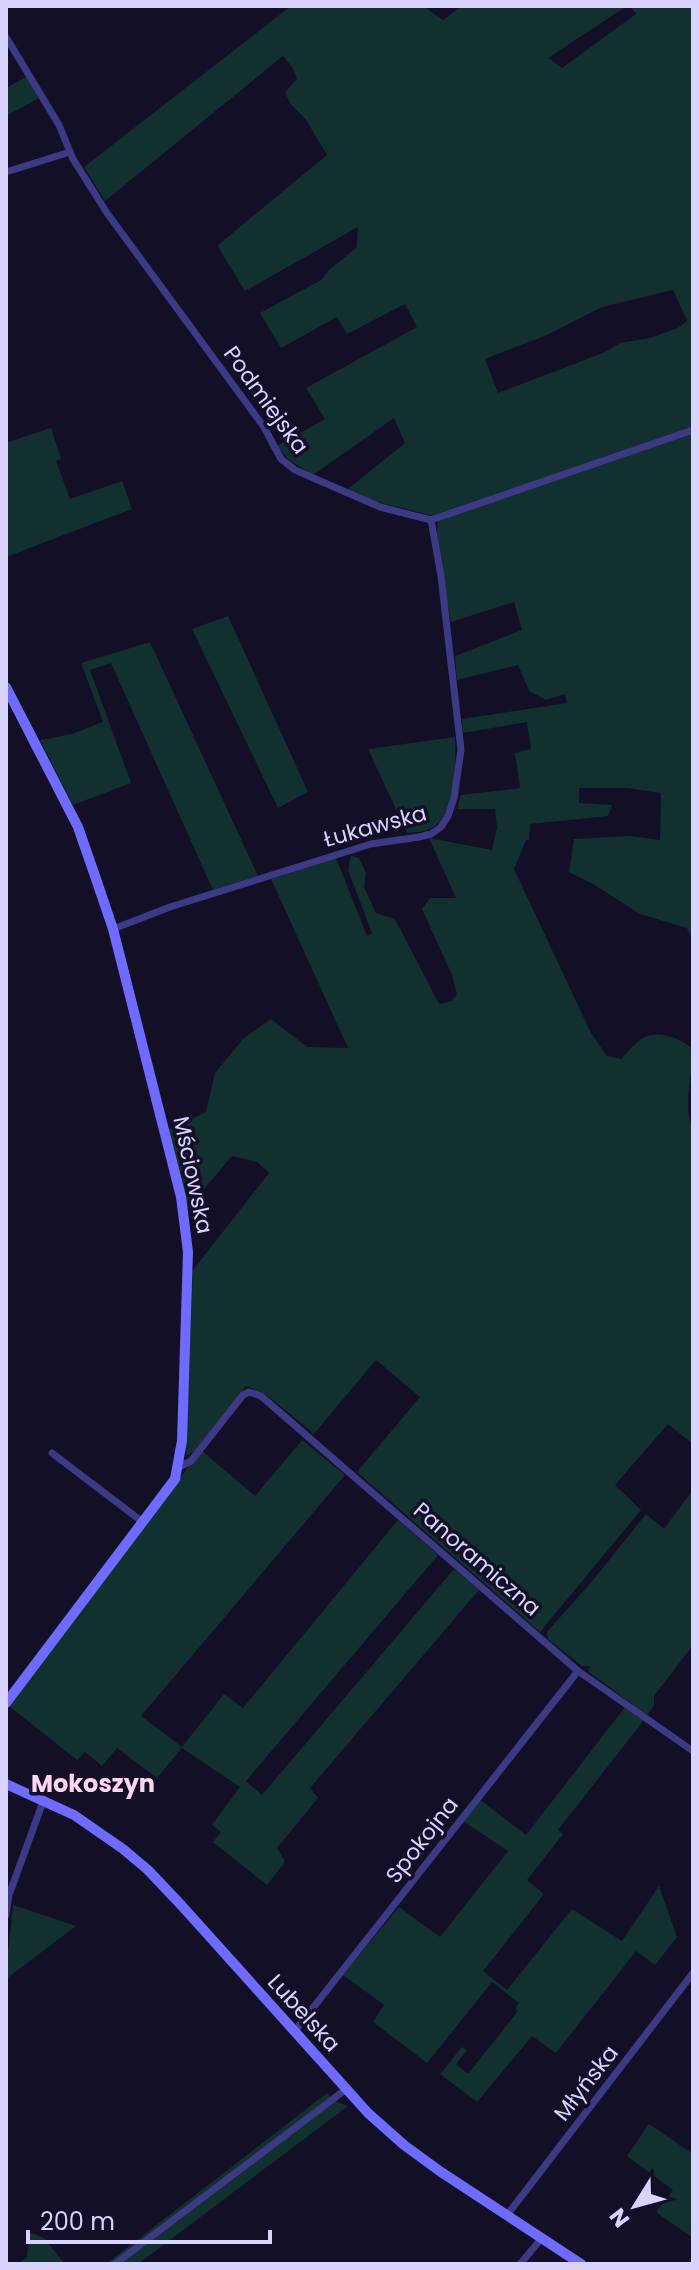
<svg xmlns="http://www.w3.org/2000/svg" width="699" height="2270" viewBox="0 0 699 2270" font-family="Poppins,sans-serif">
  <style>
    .green { fill: #12302f; fill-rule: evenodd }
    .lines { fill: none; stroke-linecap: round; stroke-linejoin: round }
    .street { stroke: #3d3a85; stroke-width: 7 }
    .secondary { stroke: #6f6bff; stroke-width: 10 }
    .labels { text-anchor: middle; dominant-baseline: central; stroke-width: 7; stroke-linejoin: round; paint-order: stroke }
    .street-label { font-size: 22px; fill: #d9d4ff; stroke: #130f26 }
    .neighbourhood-label { font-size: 24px; font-weight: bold; fill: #ffd6f0; stroke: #130f26 }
  </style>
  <rect width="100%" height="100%" fill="#130f26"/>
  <g class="green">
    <path d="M291 6H423L443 20 462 6H627L548 58 562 68 636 14 630 6H693V918L691 919 693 941 687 928 640 914 593 884 569 872 574 839 629 836 660 840 661 793 627 788H579V803L612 805 608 816 530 824 529 840H526L514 869 591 1033 607 1056 621 1059C627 1053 636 1041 645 1037 659 1030 682 1039 693 1049 693 1072 682 1108 693 1127V1444L668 1424 615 1485 641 1510 540 1632 357 1472 420 1397 376 1360 313 1435 310 1430 265 1394 246 1386 195 1451 186 1456 193 1270 269 1173 257 1162 232 1156 187 1209 168 1130 206 1112 215 1073 244 1038 271 1019 307 1047 348 1048 271 879 336 858 367 936 372 933 348 870 351 856 359 858 366 873 364 887 376 913 395 919 439 1004 452 1001 457 994 452 975 422 909 430 898H456L429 838 492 850 497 828 495 809H457L461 795 520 788 515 753 531 749 527 722 463 733 462 719 567 703 565 694 546 700 529 691 518 665 457 680 455 656 522 630 514 602 451 622 436 541 438 517 361 498 348 489 405 443 394 418 313 475 289 460 277 446 325 419 306 388 417 327 405 304 347 334 337 317 281 348 260 313 321 280 329 270 357 247 358 227 245 291 220 250 218 245 327 155 306 120 290 103 285 92 297 79 292 67 283 56 105 201 84 167ZM673 290 687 321 678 328 650 338 620 343 603 353 498 393 485 359 547 335 602 307Z"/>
    <path d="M26 77 39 98 6 116V88Z"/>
    <path d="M51 428 61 459 56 461 70 499 122 481 132 509 6 557V443Z"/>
    <path d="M228 616 308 792 278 808 192 629Z"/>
    <path d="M150 642 258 876 213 890 111 663 90 670 131 783 73 805 40 740 72 734 103 722 81 663Z"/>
    <path d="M455 737C456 760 456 815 432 828 425 832 415 832 407 833L368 749Z"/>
    <path d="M302 1440 345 1475 141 1716 182 1747 224 1694 243 1708 398 1520 438 1555 246 1781 262 1795 454 1569 479 1590 310 1788 318 1798 277 1848 285 1862 267 1885 213 1842 221 1832 212 1825 240 1787 182 1748 157 1778 117 1748 102 1766 85 1752 77 1760 9 1706 201 1450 255 1496Z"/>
    <path d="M693 1490V1645L654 1696V1706L647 1715 588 1671 590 1666H582L548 1639 547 1632 594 1579 646 1514 664 1529Z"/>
    <path d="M625 1707 644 1720 558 1830 563 1834 527 1880 544 1894 483 1971 507 1990 572 1909 622 1941 659 1886 677 1937 655 1965 636 1951 556 2053 532 2036 477 2102 440 2074 462 2047 467 2050 456 2064 468 2074 518 2011 515 2009 519 2003 492 1982 427 2063 373 2022 384 2005 343 1975 399 1907 440 1937 508 1851 463 1821 479 1799 526 1835Z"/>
    <path d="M13 1905 76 1926 6 1979V1971Z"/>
    <path d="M327 2093 332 2100 348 2106 138 2264H106Z"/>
    <path d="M649 2124 693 2154V2238L656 2212 673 2190 627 2156Z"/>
    <path d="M29 2232 44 2238 65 2264H17L27 2258Z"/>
  </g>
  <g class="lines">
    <g class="street">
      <path d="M6 37 59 125 73 159 107 213 264 427 281 459 295 470 380 507 431 520 693 430"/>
      <path d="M6 172 70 152"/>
      <path d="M113 929 170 907 371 844 419 837 431 834 441 827 448 816 454 798 461 750 441 576 431 520"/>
      <path d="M52 1453 144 1523"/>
      <path d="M179 1467 191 1461 243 1395 249 1392 261 1396 578 1671 693 1751"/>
      <path d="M6 1915 9 1895 44 1799"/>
      <path d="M294 2032 578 1671"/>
      <path d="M507 2215 693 1973"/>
      <path d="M115 2264 345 2090"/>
      <path d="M520 2264 542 2238"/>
    </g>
    <g class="secondary">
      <path d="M6 687 78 827 95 876 113 929 181 1197 188 1252 182 1441 175 1479 6 1703"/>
      <path d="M6 1784 74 1815 123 1849 148 1870 182 1906 368 2113 404 2145 441 2172 581 2264"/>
    </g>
  </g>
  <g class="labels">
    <g class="street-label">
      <text transform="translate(266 400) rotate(54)">Podmiejska</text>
      <text transform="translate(375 826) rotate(-15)">Łukawska</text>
      <text transform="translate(193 1175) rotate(78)">Mściowska</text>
      <text transform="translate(477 1559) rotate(41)">Panoramiczna</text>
      <text transform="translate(422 1840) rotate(-52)">Spokojna</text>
      <text transform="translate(304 2013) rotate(48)">Lubelska</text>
      <text transform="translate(586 2083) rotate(-52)">Młyńska</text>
    </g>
    <g class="neighbourhood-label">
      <text x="93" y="1783">Mokoszyn</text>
    </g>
  </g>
  <rect width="699" height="2270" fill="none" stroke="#d9d4ff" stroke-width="16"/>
  <g transform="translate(635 2206) rotate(233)" stroke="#130f26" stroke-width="6" paint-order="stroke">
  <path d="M0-6L14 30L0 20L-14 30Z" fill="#d9d4ff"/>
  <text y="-12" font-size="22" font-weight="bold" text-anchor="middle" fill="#d9d4ff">N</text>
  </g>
  <path d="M28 2230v12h242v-12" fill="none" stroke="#d9d4ff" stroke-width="4"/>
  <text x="40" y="2230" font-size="24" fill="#d9d4ff" stroke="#130f26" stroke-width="6" paint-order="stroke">200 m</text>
</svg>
